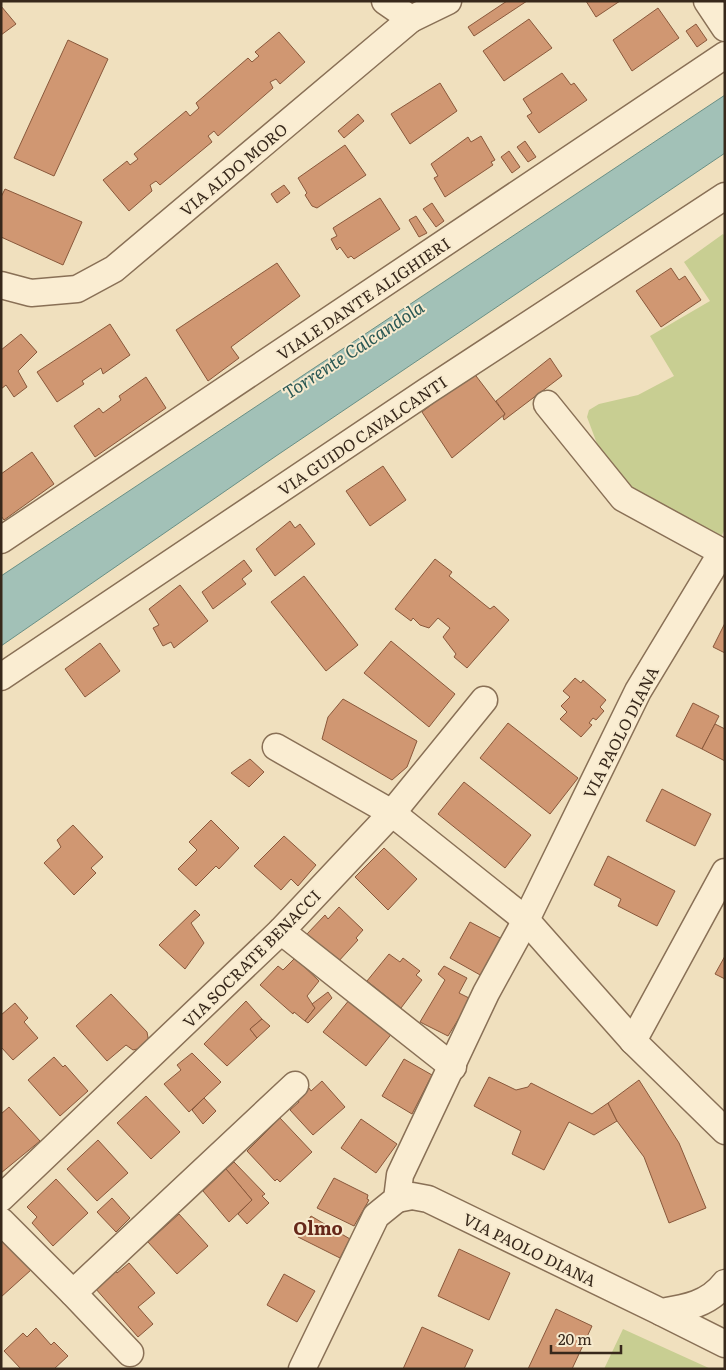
<svg xmlns="http://www.w3.org/2000/svg" width="726" height="1370" viewBox="0 0 726 1370" font-family="Literata,serif">
  <style>
    .green { fill: #c8ce92 }
    .water { fill: #a2c1b7; stroke: #698f85 }
    .building { fill: #d09772; stroke: #89583b }
    .lines { fill: none; stroke-linecap: round; stroke-linejoin: round }
    .minor-casing { stroke: #897056; stroke-width: 29 }
    .minor { stroke: #faedd2; stroke-width: 26 }
    .labels { text-anchor: middle; dominant-baseline: central; stroke-width: 4; stroke-linejoin: round; paint-order: stroke }
    .street-label { font-size: 16px; fill: #37281b; stroke: #f7eace }
    .water-label { font-size: 18px; font-style: italic; fill: #2a5854; stroke: #f7eace }
    .neighbourhood-label { font-size: 18px; font-weight: bold; fill: #662719; stroke: #f7eace }
  </style>
  <rect width="100%" height="100%" fill="#f0e0be"/>
  <g class="green">
    <path d="M723 234 725 236V529L721 537H703L613 476 605 465 587 417 589 410 599 404 638 395 674 376 650 336 710 301 684 262Z"/>
    <path d="M623 1329 711 1369H604Z"/>
  </g>
  <path class="water" d="M725 95V153L276 456 1 646V576Z"/>
  <g class="building">
    <path d="M507 1H527L474 36 468 27Z"/>
    <path d="M586 1H620L596 17Z"/>
    <path d="M1 6 16 24 1 35Z"/>
    <path d="M658 8 679 38 632 71 613 40Z"/>
    <path d="M529 19 552 48 504 81 483 51Z"/>
    <path d="M696 24 707 40 697 47 686 31Z"/>
    <path d="M279 32 305 62 280 84 276 79 270 82 273 88 218 136 214 131 208 136 212 142 160 185 156 181 150 185 152 191 129 211 103 180 127 161 130 165 138 159 134 154 186 111 190 116 199 108 196 103 248 58 252 62 259 56 255 52Z"/>
    <path d="M68 40 108 59 54 176 14 158Z"/>
    <path d="M562 73 571 85 574 83 587 100 539 133 527 116 532 113 523 99Z"/>
    <path d="M440 83 457 111 410 144 391 114Z"/>
    <path d="M358 114 364 121 344 138 338 131Z"/>
    <path d="M481 136 495 160 491 162 493 165 445 197 434 178 438 176 431 164 468 137 471 142Z"/>
    <path d="M525 141 536 157 528 162 517 147Z"/>
    <path d="M345 145 366 175 317 208 312 206 305 195 307 193 298 178Z"/>
    <path d="M509 151 520 167 512 173 501 157Z"/>
    <path d="M284 185 290 193 277 203 271 194Z"/>
    <path d="M5 189 82 222 63 265 1 237V197Z"/>
    <path d="M380 198 400 229 354 259 351 256 348 258 340 247 337 250 331 239 337 236 333 228Z"/>
    <path d="M432 203 444 221 436 227 423 209Z"/>
    <path d="M416 216 427 233 419 237 409 220Z"/>
    <path d="M277 263 300 296 231 347 239 358 208 381 176 330Z"/>
    <path d="M671 268 679 280 685 276 701 300 661 327 636 291Z"/>
    <path d="M110 324 130 355 103 374 101 368 82 381 84 384 57 402 37 372Z"/>
    <path d="M21 334 37 352 18 371 27 387 14 397 6 385 1 389V350Z"/>
    <path d="M550 358 562 376 504 420 503 417 505 414 496 401Z"/>
    <path d="M473 372 505 414 452 458 422 412Z"/>
    <path d="M146 377 166 408 95 457 74 426 99 408 103 413 121 400 119 396Z"/>
    <path d="M32 452 54 484 4 520 1 516V474Z"/>
    <path d="M383 466 406 500 370 526 346 491Z"/>
    <path d="M290 521 295 528 300 524 315 544 275 576 256 549Z"/>
    <path d="M435 559 452 572 449 576 490 609 494 606 509 620 467 668 454 657 456 654 443 637 450 628 438 618 429 628 420 625 413 618 411 621 395 609Z"/>
    <path d="M244 560 252 571 242 579 246 584 213 609 202 592Z"/>
    <path d="M304 576 358 645 326 671 271 602Z"/>
    <path d="M180 585 208 621 174 648 171 642 163 646 153 628 159 625 149 609Z"/>
    <path d="M725 623V653L713 647Z"/>
    <path d="M391 641 455 694 429 727 364 673Z"/>
    <path d="M100 643 120 671 85 697 65 669Z"/>
    <path d="M575 678 581 683 583 680 606 700 600 707 604 711 596 720 593 718 589 723 592 725 581 737 560 719 567 712 561 706 570 697 563 691Z"/>
    <path d="M343 699 417 741 407 767 392 780 322 739 328 717Z"/>
    <path d="M693 703 719 716 702 749 676 736Z"/>
    <path d="M508 723 578 778 550 814 480 758Z"/>
    <path d="M715 724 725 729V761L702 749Z"/>
    <path d="M250 759 264 772 249 787 231 773Z"/>
    <path d="M464 782 531 835 505 868 438 814Z"/>
    <path d="M662 789 711 814 695 846 646 821Z"/>
    <path d="M211 820 239 848 219 869 216 866 196 886 178 869 197 850 189 842Z"/>
    <path d="M73 825 103 857 91 868 96 873 74 895 44 863 61 847 57 840Z"/>
    <path d="M284 836 316 865 298 886 291 879 281 890 254 866Z"/>
    <path d="M384 848 417 879 388 910 355 877Z"/>
    <path d="M608 856 675 891 657 926 618 906 621 899 594 885Z"/>
    <path d="M339 907 363 930 356 938 358 940 337 963 307 934 325 915 328 919Z"/>
    <path d="M195 910 200 915 191 923 204 943 185 969 159 945Z"/>
    <path d="M470 922 502 939 482 976 450 958Z"/>
    <path d="M389 954 400 962 403 958 420 971 416 975 422 980 401 1008 367 981Z"/>
    <path d="M725 956V979L715 974Z"/>
    <path d="M295 958 319 981 307 996 315 1008 305 1021 294 1012 293 1014 260 985 278 966 283 970Z"/>
    <path d="M444 966 467 978 459 993 471 999 448 1036 420 1022 445 980 438 974Z"/>
    <path d="M328 992 332 998 308 1023 305 1021 315 1008 312 1004Z"/>
    <path d="M111 994 147 1032 149 1043 145 1047 133 1050 126 1045 107 1061 76 1026Z"/>
    <path d="M350 999 393 1032 366 1066 323 1032Z"/>
    <path d="M246 1001 262 1019 250 1029 257 1038 227 1066 204 1044Z"/>
    <path d="M15 1003 28 1018 24 1022 38 1038 13 1060 1 1047V1015Z"/>
    <path d="M262 1019 270 1026 257 1038 250 1029Z"/>
    <path d="M192 1053 221 1082 189 1112 164 1084 181 1070 177 1065Z"/>
    <path d="M54 1057 63 1067 65 1065 88 1091 60 1116 28 1080Z"/>
    <path d="M404 1059 432 1075 412 1114 382 1096Z"/>
    <path d="M489 1077 516 1090 528 1087 531 1083 592 1114 608 1103 617 1121 594 1135 569 1122 544 1170 512 1154 521 1131 474 1106Z"/>
    <path d="M639 1080 679 1143 706 1208 669 1223 644 1157 617 1121 608 1103Z"/>
    <path d="M322 1081 345 1107 313 1135 290 1110 299 1102 297 1099 309 1088 311 1091Z"/>
    <path d="M146 1096 180 1132 151 1159 117 1123Z"/>
    <path d="M204 1098 216 1111 203 1124 192 1110Z"/>
    <path d="M9 1107 40 1141 1 1173V1114Z"/>
    <path d="M280 1118 312 1152 280 1182 277 1179 275 1181 247 1151Z"/>
    <path d="M361 1119 397 1144 376 1173 341 1148Z"/>
    <path d="M98 1140 128 1173 97 1201 67 1169Z"/>
    <path d="M234 1162 265 1194 262 1196 269 1203 247 1224 238 1214 252 1200 226 1169Z"/>
    <path d="M226 1169 252 1200 229 1222 203 1191Z"/>
    <path d="M334 1178 368 1195 367 1199 369 1200 354 1226 317 1208Z"/>
    <path d="M56 1179 88 1213 53 1246 32 1223 37 1217 27 1207Z"/>
    <path d="M112 1198 130 1218 116 1232 97 1212Z"/>
    <path d="M179 1214 208 1246 177 1274 148 1242Z"/>
    <path d="M311 1216 350 1239 340 1258 298 1237Z"/>
    <path d="M3 1240 31 1270 1 1297V1242Z"/>
    <path d="M459 1249 510 1273 489 1320 438 1296Z"/>
    <path d="M129 1263 155 1293 138 1307 153 1324 138 1337 95 1288 115 1270 117 1273Z"/>
    <path d="M284 1274 315 1291 297 1322 267 1305Z"/>
    <path d="M556 1309 592 1326 572 1369H528Z"/>
    <path d="M422 1327 473 1350 464 1369H403Z"/>
    <path d="M36 1328 51 1345 54 1342 68 1356 54 1369H21L4 1351 23 1333 27 1337Z"/>
  </g>
  <g class="lines">
    <g class="minor-casing">
      <g id="minor">
        <path d="M385 1 411 19"/>
        <path d="M707 1 725 28"/>
        <path d="M1 285 31 293 77 289 114 269 411 19 448 1"/>
        <path d="M547 404 623 498 722 552"/>
        <path d="M1 540 725 55"/>
        <path d="M1 677 427 391 725 196"/>
        <path d="M276 747 392 813 526 920 633 1041 725 1131"/>
        <path d="M281 931 453 1067"/>
        <path d="M633 1041 725 872"/>
        <path d="M1 1198 281 931 392 813 484 700"/>
        <path d="M397 1199 412 1196 428 1199 661 1312C686 1308 709 1304 725 1283"/>
        <path d="M1 1221 73 1293 295 1085"/>
        <path d="M73 1293 130 1353"/>
        <path d="M661 1312 725 1344"/>
        <path d="M302 1369 376 1216 397 1199 400 1175 486 993 526 920 638 691 722 552 725 554"/>
      </g>
    </g>
    <use href="#minor" class="minor"/>
  </g>
  <g class="labels">
    <g class="street-label">
      <text transform="translate(233 169) rotate(-40)">VIA ALDO MORO</text>
      <text transform="translate(363 298) rotate(-34)">VIALE DANTE ALIGHIERI</text>
      <text transform="translate(362 435) rotate(-34)">VIA GUIDO CAVALCANTI</text>
      <text transform="translate(620 732) rotate(-63)">VIA PAOLO DIANA</text>
      <text transform="translate(251 958) rotate(-45)">VIA SOCRATE BENACCI</text>
      <text transform="translate(530 1249) rotate(26)">VIA PAOLO DIANA</text>
    </g>
    <g class="water-label">
      <text transform="translate(353 349) rotate(-33)">Torrente Calcandola</text>
    </g>
    <g class="neighbourhood-label">
      <text x="318" y="1227">Olmo</text>
    </g>
  </g>
  <rect width="726" height="1370" fill="none" stroke="#37281b" stroke-width="5"/>
  <path d="M551 1345v8h70v-8" fill="none" stroke="#37281b" stroke-width="2.5"/>
  <text x="558" y="1345" font-size="15" fill="#37281b" stroke="#f7eace" stroke-width="4" paint-order="stroke">20 m</text>
</svg>
